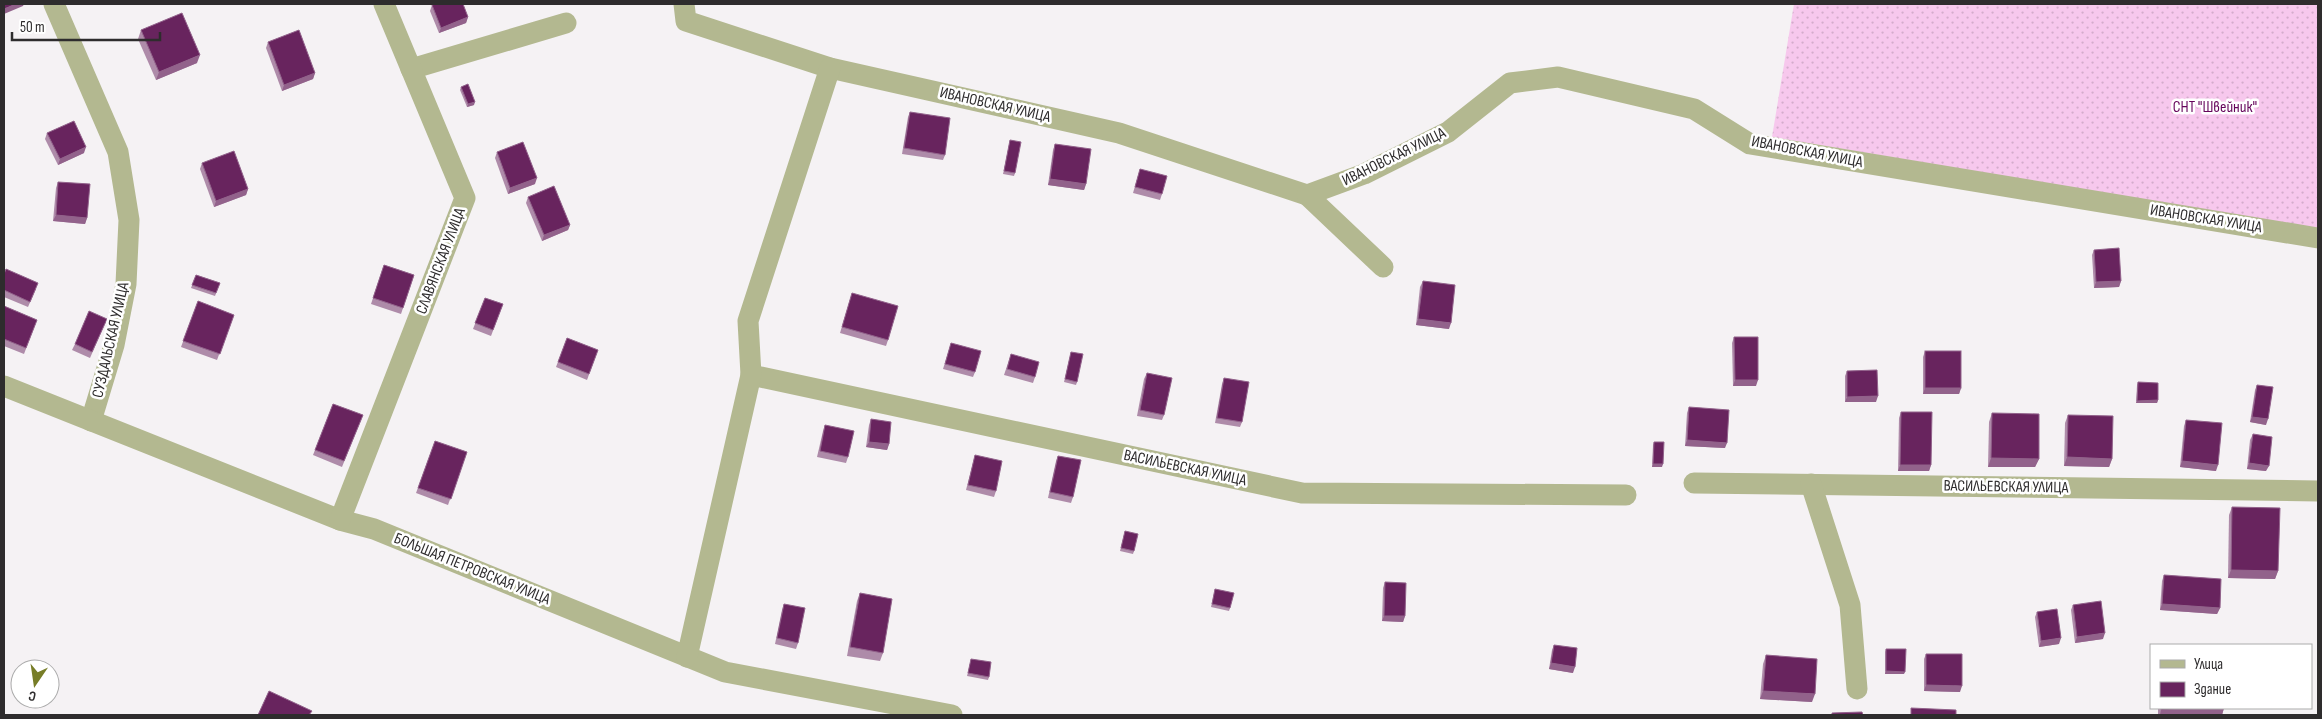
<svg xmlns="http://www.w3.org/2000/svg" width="2322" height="719" viewBox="0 0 2322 719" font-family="'Sofia Sans Condensed',sans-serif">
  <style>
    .garden { fill: url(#garden-dots) }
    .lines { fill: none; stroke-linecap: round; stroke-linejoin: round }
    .minor { stroke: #b3b890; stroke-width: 21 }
    .wall { fill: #ae8ba9 }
    .shaded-wall { fill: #92628b }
    .building { fill: #68245e; stroke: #92628b }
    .labels { text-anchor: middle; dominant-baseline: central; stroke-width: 5; stroke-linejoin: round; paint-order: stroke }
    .street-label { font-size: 16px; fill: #2e2c2d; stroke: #fff }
    .park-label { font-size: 16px; fill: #66065c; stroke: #fff }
  </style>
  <defs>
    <pattern id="garden-dots" width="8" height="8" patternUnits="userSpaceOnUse" patternTransform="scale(1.25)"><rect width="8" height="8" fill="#f7c8ed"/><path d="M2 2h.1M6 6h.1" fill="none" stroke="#d4accc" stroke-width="1.8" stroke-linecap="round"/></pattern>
  </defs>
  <rect width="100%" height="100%" fill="#f5f2f4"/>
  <path class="garden" d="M1794 4H2318V229L1772 137Z"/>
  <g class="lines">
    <g class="minor">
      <path d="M54 4 118 152 129 220 126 284 114 345 91 421"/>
      <path d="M684 4 686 21 830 68 1119 133 1307 195 1364 174 1448 132 1510 83 1558 77 1694 109 1750 144 2318 238"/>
      <path d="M411 69 566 23"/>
      <path d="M1307 195 1383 267"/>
      <path d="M751 375 1302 493 1626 495"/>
      <path d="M4 386 340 520 374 529 725 672 952 715"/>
      <path d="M1694 483 2318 491"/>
      <path d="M1811 484 1850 605 1857 689"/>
      <path d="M340 520 465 198 384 4"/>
      <path d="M687 657 751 375 748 321 830 68"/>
    </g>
  </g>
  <g class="wall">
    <path d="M432 5 468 17 466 23 439 33 430 11Z"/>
    <path d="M141 30 197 63 156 80 138 39Z"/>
    <path d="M268 42 315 73 313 79 282 91 266 48Z"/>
    <path d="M461 87 474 105 467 107 460 90Z"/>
    <path d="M910 112 945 155 943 160 902 154 908 117Z"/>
    <path d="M47 133 84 153 58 165 45 139Z"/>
    <path d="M1010 140 1015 173 1014 176 1003 174Z"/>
    <path d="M1055 144 1086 184 1084 190 1048 185 1053 150Z"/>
    <path d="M497 152 535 184 508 194 495 158Z"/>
    <path d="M202 163 248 189 246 195 214 207 200 169Z"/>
    <path d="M1140 169 1162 194 1160 200 1133 193Z"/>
    <path d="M58 182 87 218 85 224 53 221 56 188Z"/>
    <path d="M528 197 570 225 568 230 542 241 526 203Z"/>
    <path d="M2094 250 2121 281 2119 287 2094 288 2092 255Z"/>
    <path d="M384 265 414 275 401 314 371 304Z"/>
    <path d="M4 274 36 289 28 307 4 297Z"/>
    <path d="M196 275 220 283 215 296 191 288Z"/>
    <path d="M1423 281 1449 329 1416 325 1420 287Z"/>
    <path d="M852 293 888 340 886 346 840 333Z"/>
    <path d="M485 298 503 304 491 336 473 329Z"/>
    <path d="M198 301 234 315 217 360 181 347Z"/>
    <path d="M4 306 37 320 24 354 4 346Z"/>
    <path d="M107 319 90 358 72 350 75 344Z"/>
    <path d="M1734 337 1756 386H1733L1732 343Z"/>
    <path d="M567 338 598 350 587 380 556 367Z"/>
    <path d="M951 343 975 372 973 377 943 369Z"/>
    <path d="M1925 351 1961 388 1959 394H1923V357Z"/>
    <path d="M1071 352 1077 382 1076 385 1064 382Z"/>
    <path d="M1011 354 1035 377 1033 383 1004 375Z"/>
    <path d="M1847 371 1876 402H1845V376Z"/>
    <path d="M1147 373 1164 415 1162 420 1137 416 1144 379Z"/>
    <path d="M1224 378 1242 422 1240 427 1215 423 1222 384Z"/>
    <path d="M2138 382 2158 400 2157 403H2136L2137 385Z"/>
    <path d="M2257 385 2266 425 2250 422 2255 390Z"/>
    <path d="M333 404 363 415 342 467 313 455Z"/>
    <path d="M1689 407 1725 448 1685 446 1687 413Z"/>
    <path d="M1901 412 1931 465 1929 471H1898L1899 418Z"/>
    <path d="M1992 413 2039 459 2035 467H1988L1989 422Z"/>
    <path d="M2068 415 2112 459 2109 467 2064 466 2065 423Z"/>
    <path d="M871 419 889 444 887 450 866 447 869 425Z"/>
    <path d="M2186 420 2216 471 2180 467 2184 426Z"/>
    <path d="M825 425 848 457 846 463 817 457 823 431Z"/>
    <path d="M2253 434 2266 471 2247 469 2250 440Z"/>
    <path d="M435 441 467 452 448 505 416 493Z"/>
    <path d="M1654 442 1662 467H1652L1653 445Z"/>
    <path d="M975 455 996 491 994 497 966 490Z"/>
    <path d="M1058 456 1073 497 1071 503 1048 498 1056 461Z"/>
    <path d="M2232 507 2278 571 2275 579 2228 578 2229 515Z"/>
    <path d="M1125 531 1134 551 1133 554 1120 551Z"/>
    <path d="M2164 575 2220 608 2217 614 2160 610 2162 581Z"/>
    <path d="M1385 582 1405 616 1403 622 1382 621 1383 588Z"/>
    <path d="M1215 589 1230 608 1229 611 1211 607Z"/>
    <path d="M860 593 883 653 880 661 847 656 857 601Z"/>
    <path d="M784 604 798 643 796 649 775 644 782 610Z"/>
    <path d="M2073 605 2103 639 2075 643 2071 610Z"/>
    <path d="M2037 612 2059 644 2039 647 2035 617Z"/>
    <path d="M1554 645 1573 673 1549 669 1552 650Z"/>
    <path d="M1886 649 1904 674H1885V652Z"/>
    <path d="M1926 654 1960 692 1924 691V659Z"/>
    <path d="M1766 655 1812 702 1760 699 1763 664Z"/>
    <path d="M971 659 989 677 988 680 967 676Z"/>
    <path d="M2158 708H2224L2222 715H2158Z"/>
  </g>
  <g class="shaded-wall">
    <path d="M16 4H24L23 6 4 14V9Z"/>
    <path d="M468 17 466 23 439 33 441 28Z"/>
    <path d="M200 55 197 63 156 80 159 72Z"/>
    <path d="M315 73 313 79 282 91 284 85Z"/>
    <path d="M475 102 474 105 467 107 468 104Z"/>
    <path d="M86 147 84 153 58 165 60 159Z"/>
    <path d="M537 178 535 184 508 194 510 188Z"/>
    <path d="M1050 179 1086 184 1084 190 1048 185Z"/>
    <path d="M248 189 246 195 214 207 216 201Z"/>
    <path d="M56 215 87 218 85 224 53 221Z"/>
    <path d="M570 225 568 230 542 241 544 235Z"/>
    <path d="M2121 281 2119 287 2094 288 2096 282Z"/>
    <path d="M1418 319 1451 323 1449 329 1416 325Z"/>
    <path d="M1735 380H1758L1756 386H1733Z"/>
    <path d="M1925 388H1961L1959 394H1923Z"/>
    <path d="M1878 396 1876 402H1845L1847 397Z"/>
    <path d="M2158 400 2157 403H2136L2137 401Z"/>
    <path d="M2252 417 2268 419 2266 425 2250 422Z"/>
    <path d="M1687 440 1727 443 1725 448 1685 446Z"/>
    <path d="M869 442 889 444 887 450 866 447Z"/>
    <path d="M2067 457 2112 459 2109 467 2064 466Z"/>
    <path d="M1991 458 2039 459 2035 467H1988Z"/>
    <path d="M2182 461 2218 465 2216 471 2180 467Z"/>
    <path d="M2249 463 2269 466 2266 471 2247 469Z"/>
    <path d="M1653 464H1663L1662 467H1652Z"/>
    <path d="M1900 465H1931L1929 471H1898Z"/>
    <path d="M2231 570 2278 571 2275 579 2228 578Z"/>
    <path d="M2162 604 2220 608 2217 614 2160 610Z"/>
    <path d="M1384 616H1405L1403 622 1382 621Z"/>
    <path d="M2105 633 2103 639 2075 643 2077 637Z"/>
    <path d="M2061 638 2059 644 2039 647 2041 641Z"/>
    <path d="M1551 663 1575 667 1573 673 1549 669Z"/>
    <path d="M1886 671 1905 672 1904 674H1885Z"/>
    <path d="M1926 685 1962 686 1960 692 1924 691Z"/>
    <path d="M1763 691 1815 694 1812 702 1760 699Z"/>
    <path d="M2224 708 2222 715H2160L2161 710Z"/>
  </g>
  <g class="building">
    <path d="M4 4H16L4 9Z"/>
    <path d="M436 4H463L468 17 441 28 432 5Z"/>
    <path d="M182 13 200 55 159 72 141 30Z"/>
    <path d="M299 30 315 73 284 85 268 42Z"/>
    <path d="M468 84 475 102 468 104 461 87Z"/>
    <path d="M910 112 950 118 945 155 904 148Z"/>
    <path d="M74 121 86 147 60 159 47 133Z"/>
    <path d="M1010 140 1021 142 1015 173 1004 171Z"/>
    <path d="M523 142 537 178 510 188 497 152Z"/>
    <path d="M1055 144 1091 149 1086 184 1050 179Z"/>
    <path d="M234 151 248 189 216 201 202 163Z"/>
    <path d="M1140 169 1167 176 1162 194 1135 187Z"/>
    <path d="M58 182 90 184 87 218 56 215Z"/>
    <path d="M554 186 570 225 544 235 528 197Z"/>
    <path d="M2119 248 2121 281 2096 282 2094 250Z"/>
    <path d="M384 265 414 275 403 308 373 298Z"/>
    <path d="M6 269 38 283 30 302 4 290V274Z"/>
    <path d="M196 275 220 283 216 293 192 285Z"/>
    <path d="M1423 281 1455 285 1451 323 1418 319Z"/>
    <path d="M852 293 898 306 888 340 842 327Z"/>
    <path d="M485 298 503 304 493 330 475 323Z"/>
    <path d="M198 301 234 315 220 354 183 341Z"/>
    <path d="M4 306 37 320 26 348 4 339Z"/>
    <path d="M89 311 107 319 92 352 75 344Z"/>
    <path d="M1734 337H1758V380H1735Z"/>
    <path d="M567 338 598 350 589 374 558 362Z"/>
    <path d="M951 343 981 351 975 372 945 364Z"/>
    <rect x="1925" y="351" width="36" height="37"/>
    <path d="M1071 352 1083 354 1077 382 1065 379Z"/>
    <path d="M1011 354 1039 362 1035 377 1007 369Z"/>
    <path d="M1877 370 1878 396 1847 397V371Z"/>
    <path d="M1147 373 1172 378 1164 415 1140 410Z"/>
    <path d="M1224 378 1249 382 1242 422 1217 418Z"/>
    <path d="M2138 382 2158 383V400L2137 401Z"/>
    <path d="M2257 385 2273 387 2268 419 2252 417Z"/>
    <path d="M333 404 363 415 344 461 315 450Z"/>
    <path d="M1689 407 1729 410 1727 443 1687 440Z"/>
    <path d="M1901 412H1932L1931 465H1900Z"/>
    <path d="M1992 413 2039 414V459L1991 458Z"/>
    <path d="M2068 415 2113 416 2112 459 2067 457Z"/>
    <path d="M871 419 891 422 889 444 869 442Z"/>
    <path d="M2186 420 2222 423 2218 465 2182 461Z"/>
    <path d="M825 425 854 431 848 457 820 451Z"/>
    <path d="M2253 434 2272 437 2269 466 2249 463Z"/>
    <path d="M435 441 467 452 451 499 418 488Z"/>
    <path d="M1654 442H1664L1663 464H1653Z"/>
    <path d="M975 455 1002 461 996 491 968 485Z"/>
    <path d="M1058 456 1081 460 1073 497 1050 492Z"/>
    <path d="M2232 507 2280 508 2278 571 2231 570Z"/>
    <path d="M1125 531 1138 534 1134 551 1121 548Z"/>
    <path d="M2164 575 2221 579 2220 608 2162 604Z"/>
    <path d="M1385 582 1406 583 1405 616H1384Z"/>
    <path d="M1215 589 1234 593 1230 608 1212 604Z"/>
    <path d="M860 593 892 599 883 653 850 647Z"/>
    <path d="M2101 601 2105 633 2077 637 2073 605Z"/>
    <path d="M784 604 805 608 798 643 777 638Z"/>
    <path d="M2057 609 2061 638 2041 641 2037 612Z"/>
    <path d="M1554 645 1577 648 1575 667 1551 663Z"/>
    <path d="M1886 649H1906L1905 672 1886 671Z"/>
    <path d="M1926 654H1962V686L1926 685Z"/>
    <path d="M1766 655 1817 659 1815 694 1763 691Z"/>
    <path d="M971 659 991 662 989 677 968 673Z"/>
    <path d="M269 691 312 711 309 715H258Z"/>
    <path d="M1911 708 1956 710V715H1911Z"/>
    <path d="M2161 708H2224L2161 710Z"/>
    <path d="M1862 712 1863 715H1832V713Z"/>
  </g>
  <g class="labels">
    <g class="street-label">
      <text transform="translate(995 105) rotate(13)">ИВАНОВСКАЯ УЛИЦА</text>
      <text transform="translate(1807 152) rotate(11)">ИВАНОВСКАЯ УЛИЦА</text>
      <text transform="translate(1394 157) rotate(-26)">ИВАНОВСКАЯ УЛИЦА</text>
      <text transform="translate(2206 219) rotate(9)">ИВАНОВСКАЯ УЛИЦА</text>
      <text transform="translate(441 261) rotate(-69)">СЛАВЯНСКАЯ УЛИЦА</text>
      <text transform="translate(111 340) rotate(-77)">СУЗДАЛЬСКАЯ УЛИЦА</text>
      <text transform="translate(1185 468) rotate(12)">ВАСИЛЬЕВСКАЯ УЛИЦА</text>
      <text transform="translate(2006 487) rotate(1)">ВАСИЛЬЕВСКАЯ УЛИЦА</text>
      <text transform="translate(472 569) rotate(22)">БОЛЬШАЯ ПЕТРОВСКАЯ УЛИЦА</text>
    </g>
    <g class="park-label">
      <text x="2215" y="107">СНТ "Швейник"</text>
    </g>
  </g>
  <rect width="2322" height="719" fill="none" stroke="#2e2c2d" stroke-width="10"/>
  <rect x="2150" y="644" width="162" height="65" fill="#ffffff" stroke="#ababab"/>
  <rect x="2160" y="660" width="25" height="8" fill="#b3b890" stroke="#ababab"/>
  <text x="2194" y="669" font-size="15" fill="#2e2c2d">Улица</text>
  <rect x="2160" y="682" width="25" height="15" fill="#68245e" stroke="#ababab"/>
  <text x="2194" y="694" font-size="15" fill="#2e2c2d">Здание</text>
  <g transform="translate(35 684) rotate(193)"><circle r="24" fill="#ffffff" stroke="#ababab"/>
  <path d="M0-4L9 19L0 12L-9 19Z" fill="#777d27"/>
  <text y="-8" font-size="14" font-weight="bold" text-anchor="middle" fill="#2e2c2d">С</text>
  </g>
  <path d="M12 32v8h148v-8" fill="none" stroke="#2e2c2d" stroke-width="2.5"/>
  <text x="20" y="32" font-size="15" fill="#2e2c2d" stroke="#ffffff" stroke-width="4" paint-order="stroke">50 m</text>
</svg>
